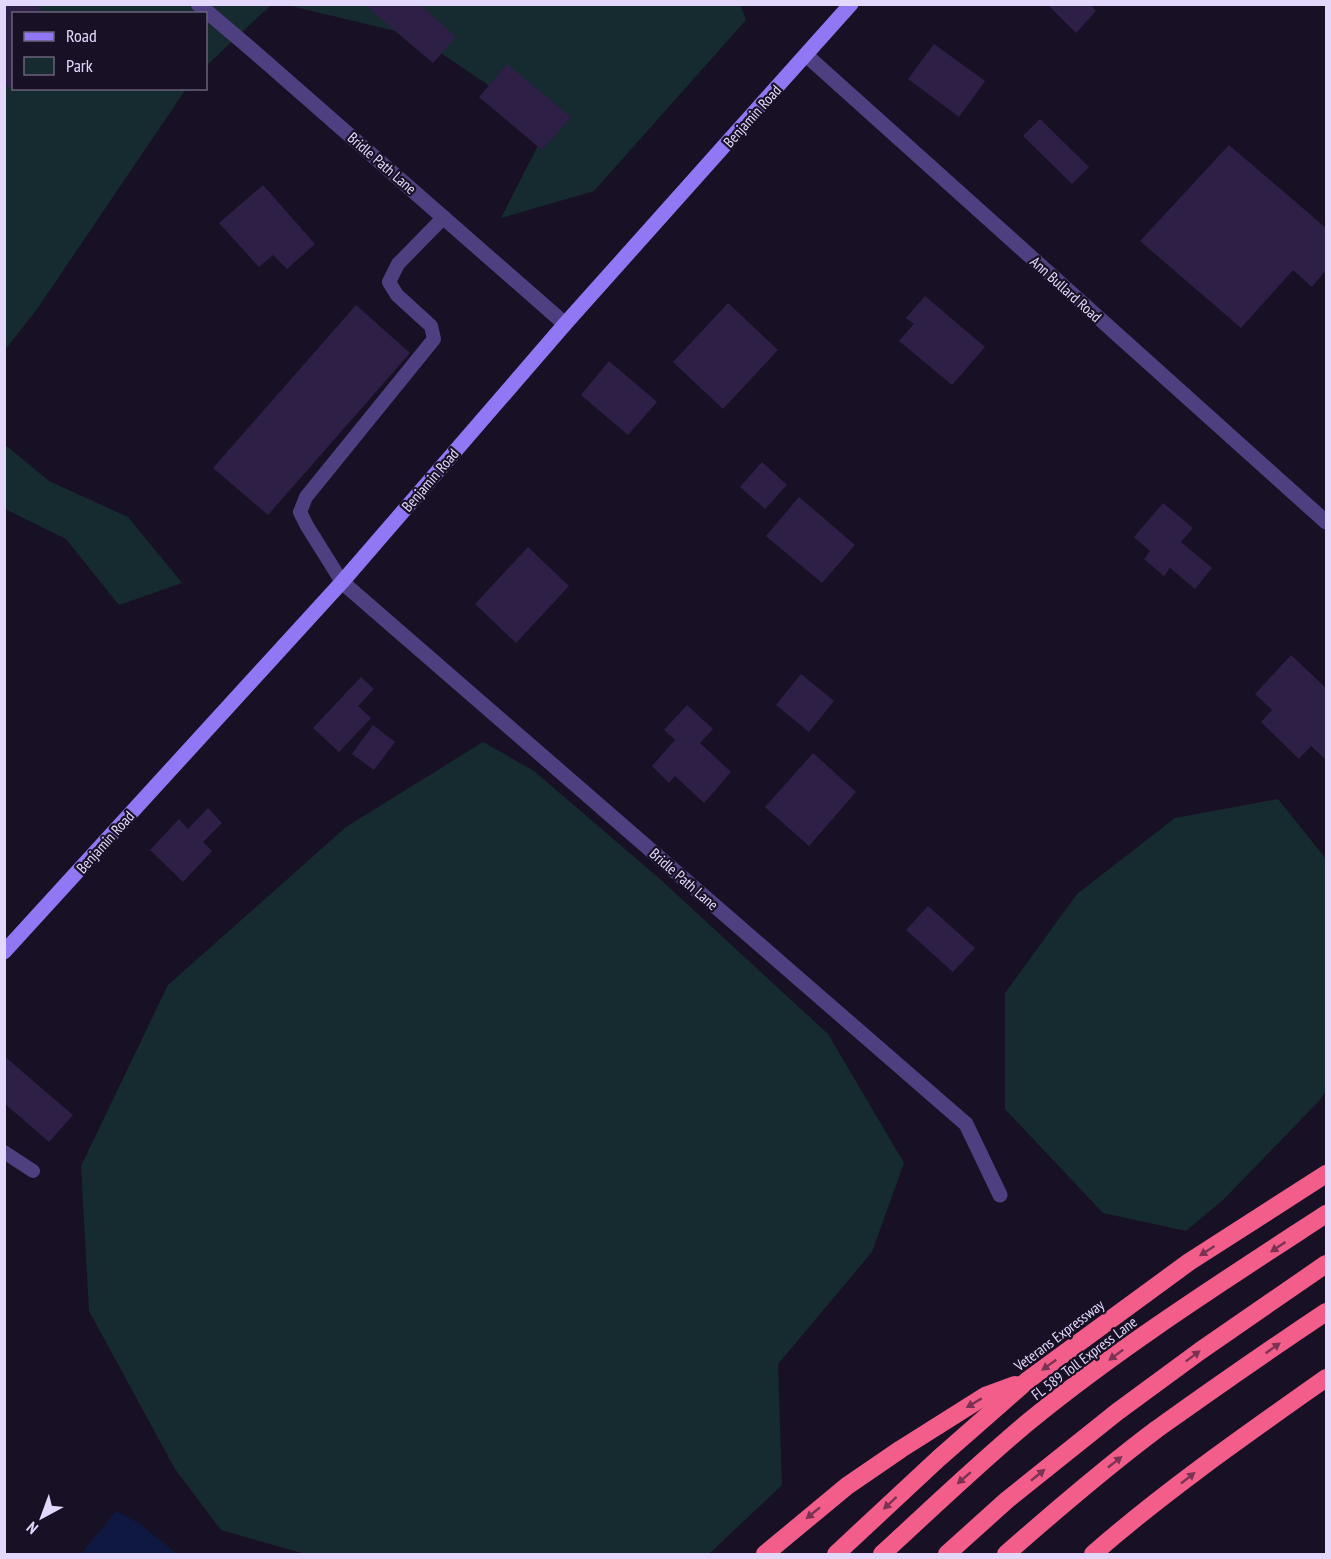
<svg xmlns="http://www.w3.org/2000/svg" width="1331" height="1559" viewBox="0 0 1331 1559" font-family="'PT Sans Narrow',sans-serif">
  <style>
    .green { fill: #152b2f }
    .water { fill: #0f1841 }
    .building { fill: #2d1f45 }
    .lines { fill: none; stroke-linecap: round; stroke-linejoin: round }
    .lane { stroke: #4e4080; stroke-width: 14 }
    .street { stroke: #4e4080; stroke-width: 15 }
    .secondary { stroke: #9177f4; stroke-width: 15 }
    .highway { stroke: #f25d8a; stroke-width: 18 }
    .oneway { fill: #7a3352 }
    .labels { text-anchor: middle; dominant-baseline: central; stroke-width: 4.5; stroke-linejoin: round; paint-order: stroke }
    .street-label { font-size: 15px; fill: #e3d8fc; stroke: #181125 }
  </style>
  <rect width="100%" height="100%" fill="#181125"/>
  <g class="green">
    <path d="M740 4 746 20 594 191 501 218 548 126 416 36 287 5Z"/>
    <path d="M5 5H271L206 66V14H14V88L186 89 37 309 5 350Z"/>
    <path d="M4 444 49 481 128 517 182 583 119 605 66 539 5 509Z"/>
    <path d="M483 742 534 771 661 880 828 1034 904 1163 872 1252 778 1364 782 1485 709 1554H305L221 1530 175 1469 89 1311 81 1166 168 985 346 827Z"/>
    <path d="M1278 799 1326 859V1090L1320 1100 1224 1199 1186 1231 1103 1213 1005 1109V993L1077 894 1175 818Z"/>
  </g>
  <path class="water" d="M116 1511 140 1524 177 1554H81Z"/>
  <g class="building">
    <path d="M4 4H35L46 14H14V91L4 83Z"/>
    <path d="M369 4H419L456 37 433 63 367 7Z"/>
    <path d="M1047 4H1090L1096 11 1076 33Z"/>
    <path d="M934 44 985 81 959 117 908 79Z"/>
    <path d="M507 64 571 117 542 150 479 97Z"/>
    <path d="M1040 119 1089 167 1072 184 1023 136Z"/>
    <path d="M1229 145 1326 228V270L1312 287 1293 270 1241 328 1140 241Z"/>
    <path d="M263 185 315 244 287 269 273 255 259 267 219 223Z"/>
    <path d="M925 296 985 347 952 385 899 341 914 324 906 318Z"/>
    <path d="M728 303 778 350 723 409 673 362Z"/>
    <path d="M356 305 410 353 268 515 213 468Z"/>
    <path d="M609 361 657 402 628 435 581 395Z"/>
    <path d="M762 462 787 485 765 509 740 487Z"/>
    <path d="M799 497 855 545 822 583 766 536Z"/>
    <path d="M1163 503 1193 528 1181 542 1212 568 1195 589 1170 568 1164 576 1144 559 1150 551 1134 537Z"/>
    <path d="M528 547 569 586 516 643 475 604Z"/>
    <path d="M1291 655 1326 688V760L1311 746 1299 759 1261 722 1272 710 1255 694Z"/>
    <path d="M801 674 834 701 809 732 776 705Z"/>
    <path d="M361 677 374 689 358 706 371 718 339 752 313 728Z"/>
    <path d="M687 705 713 729 700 743 731 772 704 803 675 776 669 783 652 766 675 740 664 730Z"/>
    <path d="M373 725 395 742 374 770 352 754Z"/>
    <path d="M813 753 856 792 809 846 765 807Z"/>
    <path d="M208 808 222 823 203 842 212 851 183 882 150 850 179 819 188 829Z"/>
    <path d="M928 906 975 948 953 972 906 930Z"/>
    <path d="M4 1056 73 1115 49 1142 4 1103Z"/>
  </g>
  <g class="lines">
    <g class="lane">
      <path d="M342 582 307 526 300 512 306 497 434 339 431 326 397 295 389 282 398 264 444 217"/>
      <path d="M4 1152 33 1171"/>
    </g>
    <g class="street">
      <path d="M198 4 251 49 565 324"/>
      <path d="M806 55 1326 522"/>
      <path d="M342 582 966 1124 1000 1195"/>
    </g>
    <path class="secondary" d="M4 952 342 582 565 324 851 4"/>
    <g class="highway">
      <path d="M765 1554 847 1486 901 1449 985 1396 1015 1385"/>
      <path d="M836 1554 938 1459 1028 1380 1189 1262 1326 1174"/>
      <path d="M882 1554C930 1510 977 1465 1027 1423 1121 1346 1225 1280 1326 1214"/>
      <path d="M947 1554 1007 1500 1117 1412 1200 1351 1326 1264"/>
      <path d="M1006 1554C1055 1511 1105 1468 1157 1429 1213 1389 1269 1350 1326 1312"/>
      <path d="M1093 1554C1166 1490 1247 1434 1326 1378"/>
    </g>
  </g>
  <defs><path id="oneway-solid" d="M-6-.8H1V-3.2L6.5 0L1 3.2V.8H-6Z" transform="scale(1.5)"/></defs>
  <g class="oneway">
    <use href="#oneway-solid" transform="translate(1278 1247) rotate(146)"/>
    <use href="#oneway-solid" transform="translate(1207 1251) rotate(147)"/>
    <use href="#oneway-solid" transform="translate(1273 1348) rotate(-35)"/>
    <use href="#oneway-solid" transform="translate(1116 1355) rotate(143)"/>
    <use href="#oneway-solid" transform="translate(1193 1356) rotate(-37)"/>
    <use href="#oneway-solid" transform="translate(1049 1365) rotate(144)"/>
    <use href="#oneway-solid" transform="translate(974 1403) rotate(149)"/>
    <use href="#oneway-solid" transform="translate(1115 1462) rotate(-38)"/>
    <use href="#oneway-solid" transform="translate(1038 1475) rotate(-39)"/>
    <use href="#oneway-solid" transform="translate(964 1478) rotate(139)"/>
    <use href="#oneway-solid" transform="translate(1188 1478) rotate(-38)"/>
    <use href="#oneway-solid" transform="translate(890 1503) rotate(137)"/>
    <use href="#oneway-solid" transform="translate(813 1513) rotate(141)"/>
  </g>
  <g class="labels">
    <g class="street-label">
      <text transform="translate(752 116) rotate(-48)">Benjamin Road</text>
      <text transform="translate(382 163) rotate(41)">Bridle Path Lane</text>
      <text transform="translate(1066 289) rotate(42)">Ann Bullard Road</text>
      <text transform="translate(430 480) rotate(-49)">Benjamin Road</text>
      <text transform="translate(105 842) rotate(-48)">Benjamin Road</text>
      <text transform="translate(684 879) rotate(41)">Bridle Path Lane</text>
      <text transform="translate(1059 1335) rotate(-37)">Veterans Expressway</text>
      <text transform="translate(1084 1358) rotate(-37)">FL 589 Toll Express Lane</text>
    </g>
  </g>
  <rect width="1331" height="1559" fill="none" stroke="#e3d8fc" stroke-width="12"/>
  <rect x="12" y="12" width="195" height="78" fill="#181125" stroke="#69617b" stroke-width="1.5"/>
  <rect x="24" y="32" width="30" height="9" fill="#9177f4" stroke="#69617b" stroke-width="1.5"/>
  <text x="66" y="42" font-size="18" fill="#e3d8fc">Road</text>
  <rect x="24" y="57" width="30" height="18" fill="#152b2f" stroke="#69617b" stroke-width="1.5"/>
  <text x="66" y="72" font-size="18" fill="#e3d8fc">Park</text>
  <g transform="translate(42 1517) rotate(221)" stroke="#181125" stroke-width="4.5" paint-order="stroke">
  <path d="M0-4.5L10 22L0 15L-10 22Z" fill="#e3d8fc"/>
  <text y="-9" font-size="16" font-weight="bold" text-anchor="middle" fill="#e3d8fc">N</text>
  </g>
</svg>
